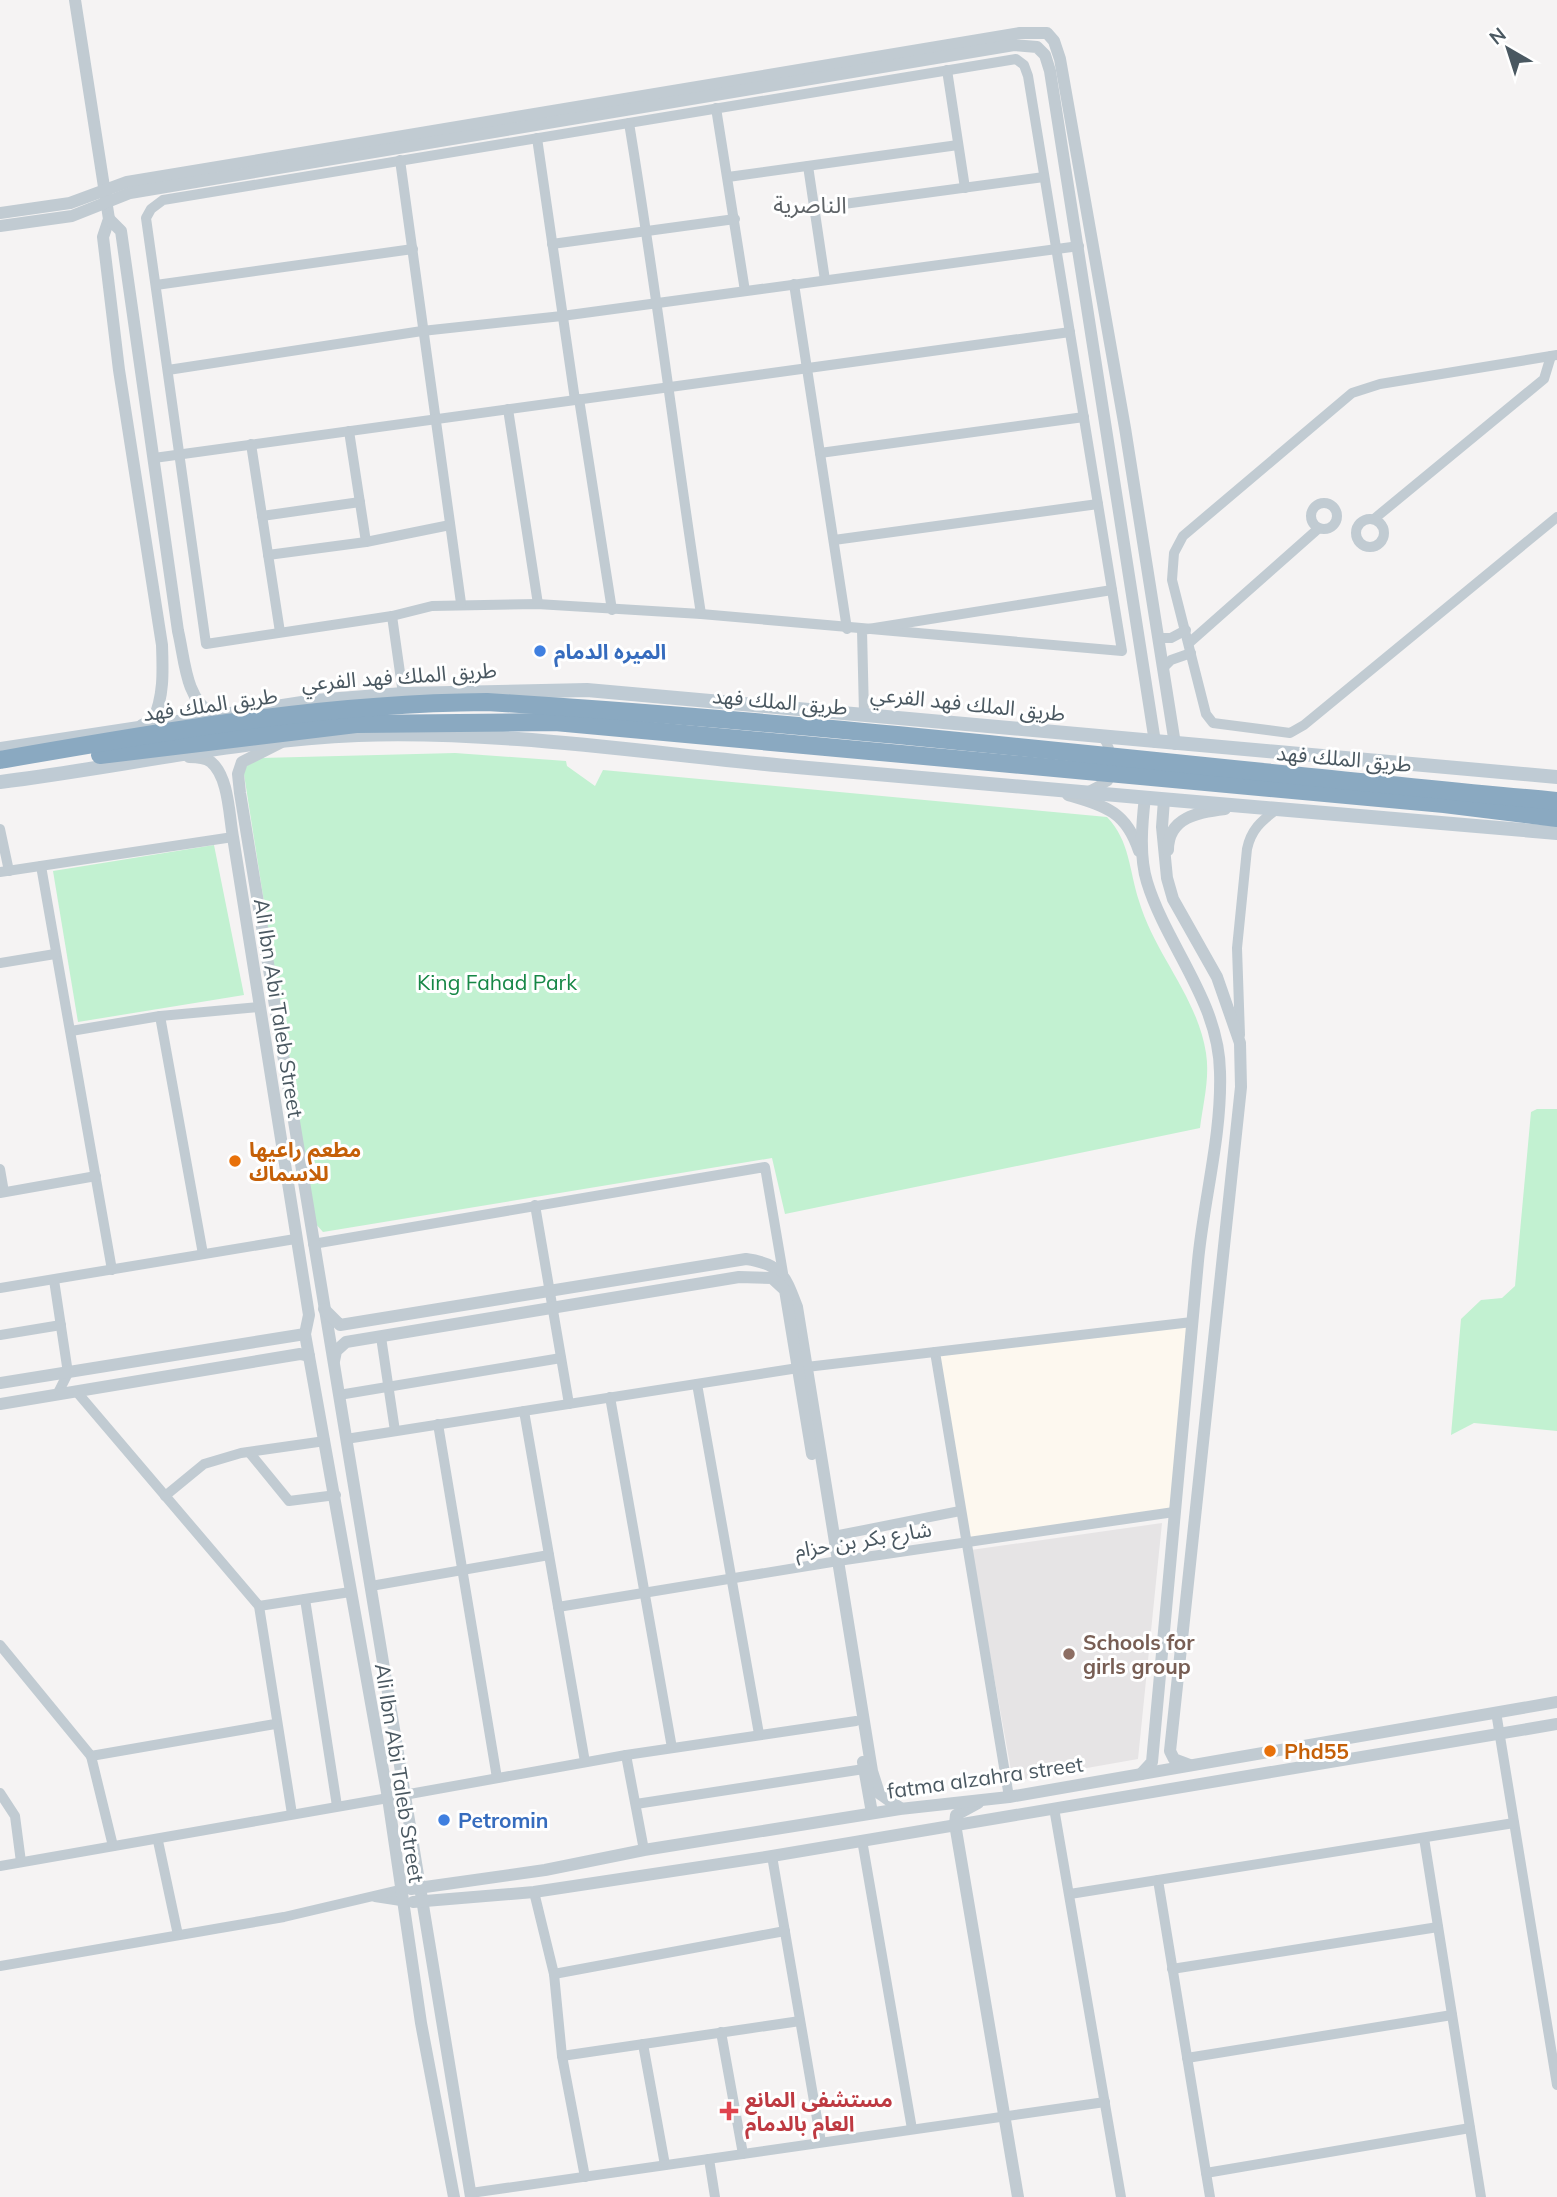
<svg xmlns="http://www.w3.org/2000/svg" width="1557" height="2197" viewBox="0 0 1557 2197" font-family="Mulish,'Noto Sans Arabic',sans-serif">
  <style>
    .commercial { fill: #fdf8ef }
    .education { fill: #e6e4e5 }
    .green { fill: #c2f1d1 }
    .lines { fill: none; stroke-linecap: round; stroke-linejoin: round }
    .minor { stroke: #c1cbd2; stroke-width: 10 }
    .tertiary { stroke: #c1cbd2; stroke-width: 12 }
    .secondary { stroke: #bfcbd4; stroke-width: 14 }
    .motorway { stroke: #8aa9c1; stroke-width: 18 }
    .shop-dot { fill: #3f7fe0; stroke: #fff; stroke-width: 2.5 }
    .food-dot { fill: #e8710a; stroke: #fff; stroke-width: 2.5 }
    .education-dot { fill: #8d6e63; stroke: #fff; stroke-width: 2.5 }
    .health-dot { fill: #e0444e; stroke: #fff; stroke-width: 2.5 }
    .labels { text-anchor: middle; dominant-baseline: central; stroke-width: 6; stroke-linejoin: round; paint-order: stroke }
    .shop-label { font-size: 21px; font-weight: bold; fill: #366cbe; stroke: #fff; text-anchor: start }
    .street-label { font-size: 21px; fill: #4a5861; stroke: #fff }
    .park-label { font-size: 21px; fill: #168746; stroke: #fff }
    .food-label { font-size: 21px; font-weight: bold; fill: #c56008; stroke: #fff; text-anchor: start }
    .education-label { font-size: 21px; font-weight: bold; fill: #785e54; stroke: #fff; text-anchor: start }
    .health-label { font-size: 21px; font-weight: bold; fill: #be3a42; stroke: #fff; text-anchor: start }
    .neighbourhood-label { font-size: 23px; fill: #5f6468; stroke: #fff }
  </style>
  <rect width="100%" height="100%" fill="#f5f3f3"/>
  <path class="commercial" d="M1192 1322 1174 1512 965 1543 935 1352Z"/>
  <path class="education" d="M1162 1523 1138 1759 1013 1781 971 1550Z"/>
  <g class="green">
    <path d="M455 753 566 761 567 766 595 786 603 770 1107 817C1130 841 1129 870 1139 901 1155 955 1197 996 1206 1053 1210 1078 1203 1104 1200 1128L785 1214 772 1158 323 1232 314 1222 243 768 261 758Z"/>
    <path d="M214 845 244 995 78 1022 53 871Z"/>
    <path d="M1537 1109H1557V1431L1474 1423 1451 1435 1461 1319 1481 1300 1502 1298 1515 1286 1531 1112Z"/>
  </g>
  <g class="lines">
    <g class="minor">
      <path d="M1016 59 1024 65 1028 76 1122 651 701 614 537 604 432 606 392 616 206 644 146 218 151 209 163 200Z"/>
      <path d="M947 70 965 188"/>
      <path d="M716 108 745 291"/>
      <path d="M629 123C656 286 676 451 701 614"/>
      <path d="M537 138 575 400"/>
      <path d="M400 160 461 603"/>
      <path d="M808 166 825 280"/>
      <path d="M728 177 958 145"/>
      <path d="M814 208 1044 177"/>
      <path d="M552 244 735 219"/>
      <path d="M794 284 847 629"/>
      <path d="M156 285 413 249"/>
      <path d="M1557 355 1380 384 1352 393 1183 536 1174 553 1172 580 1206 714 1213 723 1290 733 1304 725 1557 517"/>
      <path d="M168 370 422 331 562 316 1079 246"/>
      <path d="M579 399 612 610"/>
      <path d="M508 409 538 604"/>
      <path d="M349 431 366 542"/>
      <path d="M251 444 280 632"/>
      <path d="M820 453 1084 417"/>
      <path d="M154 458 1070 332"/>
      <circle cx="1324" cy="516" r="13"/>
      <path d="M262 516 360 502"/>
      <path d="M1374 519 1544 379 1551 356"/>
      <circle cx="1370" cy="533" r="14"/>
      <path d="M834 540 1098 504"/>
      <path d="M268 555 366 542 450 525"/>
      <path d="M392 616 403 694"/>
      <path d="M1158 638H1171L1186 630"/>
      <path d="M1189 643 1319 528"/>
      <path d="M1163 668 1171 660 1191 653"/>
      <path d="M864 714 862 630 1112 590"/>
      <path d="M1089 791 1108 781C1113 764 1113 752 1103 737"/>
      <path d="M0 829 9 871"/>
      <path d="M41 866 112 1270"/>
      <path d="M0 872 233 837"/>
      <path d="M0 963 55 954"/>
      <path d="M160 1016 203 1254"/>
      <path d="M71 1031 160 1016 259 1007"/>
      <path d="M1240 1035 1237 948 1247 849C1251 830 1261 821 1276 810"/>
      <path d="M0 1169 4 1192"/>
      <path d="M0 1193 96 1176"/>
      <path d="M535 1205 569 1404"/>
      <path d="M313 1244 765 1167 783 1273"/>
      <path d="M54 1280 68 1373 58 1393"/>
      <path d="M0 1288 295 1239"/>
      <path d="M0 1335 61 1325"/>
      <path d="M381 1337 395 1431"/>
      <path d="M935 1352 1009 1797"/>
      <path d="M697 1384 759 1734"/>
      <path d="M76 1391 259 1606 292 1814"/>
      <path d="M339 1395 561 1358"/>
      <path d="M610 1397 672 1748"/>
      <path d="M524 1411 585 1762"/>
      <path d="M438 1424 497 1778"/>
      <path d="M346 1439 798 1368 1192 1322"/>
      <path d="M249 1452 289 1501 336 1495"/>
      <path d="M165 1496 204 1464 241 1453 325 1441"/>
      <path d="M834 1536 960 1511"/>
      <path d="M371 1586 549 1555"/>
      <path d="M305 1599 337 1806"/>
      <path d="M259 1606 350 1592"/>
      <path d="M558 1607 838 1561 1174 1512"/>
      <path d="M0 1645 91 1756 275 1724"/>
      <path d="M1496 1712 1557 2085"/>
      <path d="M626 1755 644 1850"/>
      <path d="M91 1756 113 1846"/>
      <path d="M0 1793 15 1816 21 1862"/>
      <path d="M404 1795 626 1755 856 1721"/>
      <path d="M636 1804 864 1769"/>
      <path d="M1054 1808 1121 2197"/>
      <path d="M1424 1838 1481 2197"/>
      <path d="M862 1840 912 2129"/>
      <path d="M158 1841 178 1935"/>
      <path d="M772 1856 821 2142"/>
      <path d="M0 1866 388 1798"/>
      <path d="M1158 1880 1210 2197"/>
      <path d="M534 1892 554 1974 562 2056 585 2177"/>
      <path d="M1070 1894 1514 1823"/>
      <path d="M375 1897 401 1901"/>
      <path d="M0 1966 284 1917 399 1890"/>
      <path d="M1172 1969 1438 1927"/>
      <path d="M554 1974 785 1931"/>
      <path d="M721 2032 743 2154"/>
      <path d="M643 2044 665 2165"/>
      <path d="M562 2056 800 2021"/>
      <path d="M1187 2058 1452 2015"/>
      <path d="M709 2159 715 2197"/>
      <path d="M1206 2173 1470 2128"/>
      <path d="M471 2193 1105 2102"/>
    </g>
    <g class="tertiary">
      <path d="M75 0 109 219 103 237 119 370 162 645C163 672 164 696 153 721L142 725"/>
      <path d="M0 213 70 203 127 182 1020 33H1047L1054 41 1060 59 1125 428 1175 744"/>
      <path d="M109 219 121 231 178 631C185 660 185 698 212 714"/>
      <path d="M0 226 72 216 130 193 1014 45 1037 47 1045 55 1050 71 1155 742"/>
      <path d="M280 743 242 762 238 774 240 793 471 2197"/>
      <path d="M189 757C196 757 205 757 211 762 229 777 229 816 233 837L309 1315 305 1334 388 1798 421 2023 454 2197"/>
      <path d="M1068 795C1105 806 1126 811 1139 851"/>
      <path d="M1164 800 1162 827 1167 878 1173 899 1217 977 1240 1043 1241 1087 1170 1751 1174 1759 1190 1765"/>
      <path d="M1168 850C1168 817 1199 812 1225 809"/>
      <path d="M324 1309 340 1325 746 1259C782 1264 785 1276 797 1307L872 1771 879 1793 900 1808"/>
      <path d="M334 1361 336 1351 346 1342 739 1277 772 1278 785 1290 812 1454"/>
      <path d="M0 1383 305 1334"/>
      <path d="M0 1404 300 1354 309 1356"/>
      <path d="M863 1762 872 1813"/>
      <path d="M1141 1774 1152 1762C1167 1595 1182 1428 1198 1261 1204 1198 1222 1135 1220 1072 1219 1001 1167 947 1147 882 1139 856 1142 823 1145 797"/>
      <path d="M978 1803 956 1815 955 1824 1018 2197"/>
      <path d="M411 1889 545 1870 644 1850 900 1809 1009 1797 1557 1702"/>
      <path d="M413 1902 534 1892 772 1856 1557 1724"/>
    </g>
    <g class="secondary">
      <path d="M0 749 315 701 403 694 587 690 1557 777"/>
      <path d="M0 782C119 767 238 740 358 735 505 730 651 754 797 767 1050 790 1304 811 1557 833"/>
    </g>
    <g class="motorway">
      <path d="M100 755 356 724 555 722 1444 804 1557 818"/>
      <path d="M0 760C160 732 324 703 487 702 845 724 1200 768 1557 801"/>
    </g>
  </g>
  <g class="shop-dot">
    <circle cx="540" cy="651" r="7"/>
    <circle cx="444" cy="1820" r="7"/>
  </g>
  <g class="food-dot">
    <circle cx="235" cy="1161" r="7"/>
    <circle cx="1270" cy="1751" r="7"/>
  </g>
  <circle class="education-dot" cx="1069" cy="1654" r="7"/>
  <path class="health-dot" d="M725.5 2100.5h7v7h7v7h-7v7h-7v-7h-7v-7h7z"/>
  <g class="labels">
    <g class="shop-label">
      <text x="554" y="651">الميره الدمام</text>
      <text x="458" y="1820">Petromin</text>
    </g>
    <g class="street-label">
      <text transform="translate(399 676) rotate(-4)">طريق الملك فهد الفرعي</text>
      <text transform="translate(780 701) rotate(5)">طريق الملك فهد</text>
      <text transform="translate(968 703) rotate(6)">طريق الملك فهد الفرعي</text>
      <text transform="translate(210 704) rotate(-8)">طريق الملك فهد</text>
      <text transform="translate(1344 758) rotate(5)">طريق الملك فهد</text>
      <text transform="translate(279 1008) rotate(81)">Ali Ibn Abi Taleb Street</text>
      <text transform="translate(863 1539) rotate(-9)">شارع بكر بن حزام</text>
      <text transform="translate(400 1773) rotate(81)">Ali Ibn Abi Taleb Street</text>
      <text transform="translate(985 1777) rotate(-8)">fatma alzahra street</text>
    </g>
    <g class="park-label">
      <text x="497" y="982">King Fahad Park</text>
    </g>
    <g class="food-label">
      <text x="249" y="1149">مطعم راعيها<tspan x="249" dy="24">للاسماك</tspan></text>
      <text x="1284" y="1751">Phd55</text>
    </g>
    <g class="education-label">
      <text x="1083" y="1642">Schools for<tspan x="1083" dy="24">girls group</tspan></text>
    </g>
    <g class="health-label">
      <text x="745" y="2099">مستشفى المانع<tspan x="745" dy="24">العام بالدمام</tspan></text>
    </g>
    <g class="neighbourhood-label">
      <text x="810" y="204">الناصرية</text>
    </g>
  </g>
  <g transform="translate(1508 49) rotate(321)" stroke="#ffffff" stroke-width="5" paint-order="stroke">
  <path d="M0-5L12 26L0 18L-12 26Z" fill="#4a5861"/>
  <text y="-10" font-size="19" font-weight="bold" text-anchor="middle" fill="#4a5861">N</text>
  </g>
</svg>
